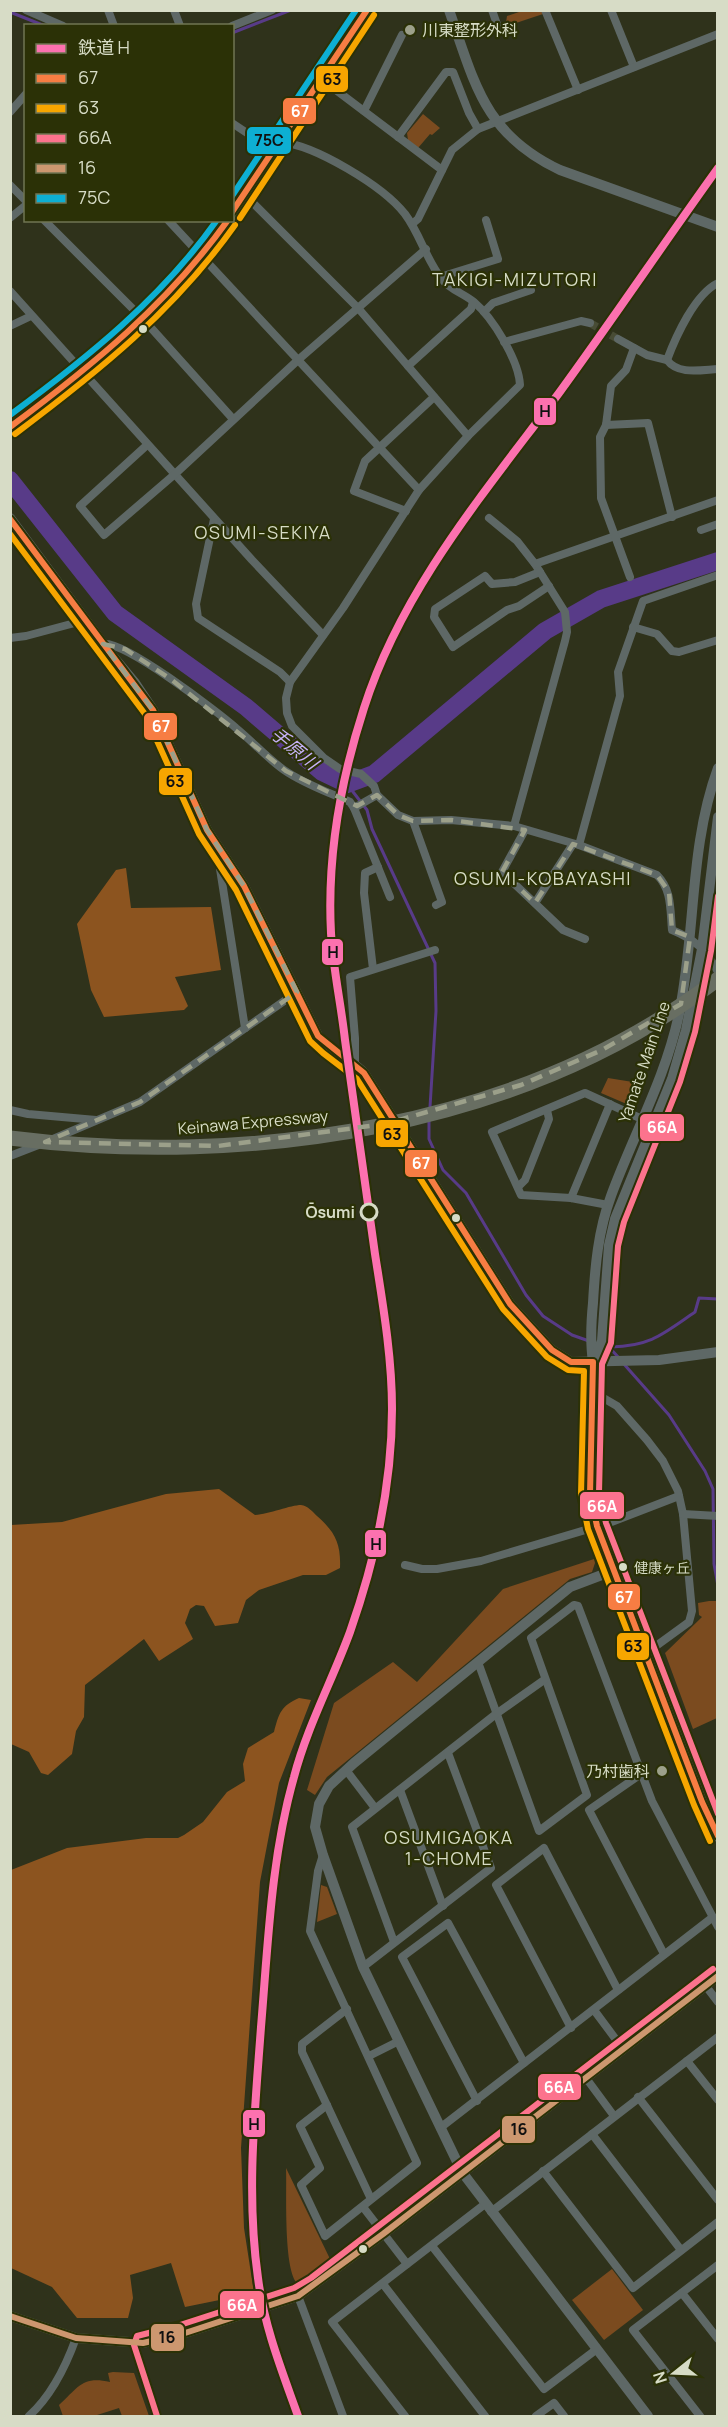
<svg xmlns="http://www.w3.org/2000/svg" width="728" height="2427" viewBox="0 0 728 2427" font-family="Manrope,'Noto Sans JP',sans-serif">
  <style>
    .green { fill: #7b4b1f }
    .forest { fill: #8c541f }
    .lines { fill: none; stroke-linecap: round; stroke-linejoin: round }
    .stream { stroke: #583b88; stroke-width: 3 }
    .river { stroke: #583b88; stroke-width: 18 }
    .minor-tunnel { stroke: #484c35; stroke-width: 8; stroke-dasharray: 8 4; stroke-linecap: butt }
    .minor { stroke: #5e6866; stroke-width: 8 }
    .tertiary { stroke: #5e6866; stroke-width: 10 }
    .primary { stroke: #60685f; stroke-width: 14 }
    .motorway { stroke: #686e62; stroke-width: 15 }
    .bus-1-casing { stroke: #2b3106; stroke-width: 10 }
    .bus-2-casing { stroke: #2b3106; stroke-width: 10 }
    .bus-3-casing { stroke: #2b3106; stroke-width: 10 }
    .bus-4-casing { stroke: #2b3106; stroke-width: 10 }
    .bus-5-casing { stroke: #2b3106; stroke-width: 10 }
    .bus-1 { stroke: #f77d43; stroke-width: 6 }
    .bus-2 { stroke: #f7a600; stroke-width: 6 }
    .bus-3 { stroke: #fc738d; stroke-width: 6 }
    .bus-4 { stroke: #cd976f; stroke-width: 6 }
    .bus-5 { stroke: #0dafd3; stroke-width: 6 }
    .rail-1-casing { stroke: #2b3106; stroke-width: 12 }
    .rail-1 { stroke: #fc71af; stroke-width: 8 }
    .marked { fill: none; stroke: #9ca08a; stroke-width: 4.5; stroke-dasharray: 12 8; stroke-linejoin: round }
    .poi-dot { fill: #9ca08a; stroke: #2b3106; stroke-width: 2 }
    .bus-dot { fill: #d7dcc6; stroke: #2b3106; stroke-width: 2 }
    .stop-dot { fill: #2b3106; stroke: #d7dcc6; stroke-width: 3 }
    .labels { text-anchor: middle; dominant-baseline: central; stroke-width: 4.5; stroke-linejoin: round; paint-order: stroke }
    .bus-label { font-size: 14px; fill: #d7dcc6; stroke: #2b3106; text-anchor: start }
    .poi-label { font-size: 16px; fill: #d7dcc6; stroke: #2b3106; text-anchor: start }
    .street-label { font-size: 16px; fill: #d7dcc6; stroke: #2b3106 }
    .stop-label { font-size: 16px; font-weight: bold; fill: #d7dcc6; stroke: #2b3106; text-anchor: end }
    .neighbourhood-label { font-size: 18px; letter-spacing: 1.5px; fill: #d7dcc6; stroke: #2b3106 }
    .water-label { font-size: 18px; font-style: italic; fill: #c6b2f8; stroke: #2b3106 }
    .line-badge { stroke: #2b3106; stroke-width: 2 }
    .badge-label { font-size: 16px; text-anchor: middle; font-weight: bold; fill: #fff }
    .pale-badge-label { font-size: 16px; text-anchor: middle; font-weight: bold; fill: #111 }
  </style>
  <rect width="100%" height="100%" fill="#2f321b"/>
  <g class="green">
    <path d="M522 11H541L543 14 516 23 515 29H505L507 16Z"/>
    <path d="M423 114 440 128 432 135 430 134 418 148 408 140 407 133Z"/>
    <path d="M608 1078 639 1083 629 1105 601 1093Z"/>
    <path d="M594 1559 595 1563 592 1572 570 1579 327 1777 315 1795 307 1790 334 1703 393 1662 417 1682 503 1589Z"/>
    <path d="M709 1601H717V1718L693 1729 665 1653 702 1617 699 1615 698 1603Z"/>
    <path d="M321 1885 327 1887 337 1914 317 1922Z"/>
    <path d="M286 2168 331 2261 305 2281 298 2284C283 2272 287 2191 286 2168Z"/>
    <path d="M612 2269 643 2310 604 2340 572 2300Z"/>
    <path d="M113 2372 134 2373 149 2416H122L119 2408 94 2416H63L59 2405C79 2387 82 2376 110 2382L108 2373Z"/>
  </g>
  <g class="forest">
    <path d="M126 868 131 908 211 907 221 970 175 977 188 1006 184 1010 104 1017 91 990 77 924 116 870Z"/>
    <path d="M219 1489 255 1515C269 1514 291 1505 301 1505 308 1506 313 1512 317 1516 335 1532 341 1543 340 1568L326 1575H303L259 1590 246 1600 238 1623 215 1626 204 1606 196 1605 190 1609 185 1623 193 1639 159 1661 144 1639 85 1685 84 1717 76 1731 72 1754 48 1775 41 1773 29 1752 11 1744V1525L62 1522 166 1494Z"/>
    <path d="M299 1698 311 1700 279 1783 260 1882 241 2148 244 2228 254 2293 185 2307 171 2263 130 2275 133 2298 128 2318H77L52 2287 11 2268V1870L67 1848 146 1838H178L184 1835 203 1822 227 1792 245 1781 243 1764 248 1748 274 1732C279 1713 281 1706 299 1698Z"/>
  </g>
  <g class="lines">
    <g class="stream">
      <path d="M10 12 45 26"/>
      <path d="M232 33 291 10"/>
      <path d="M347 784 367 810 372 829 435 963 436 1011 430 1107"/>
      <path d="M429 1119V1139L443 1170 466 1193 526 1295 543 1316 572 1335 589 1341"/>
      <path d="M604 1345 609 1347 619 1358"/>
      <path d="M611 1347C651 1346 663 1334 695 1312L699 1298 718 1299"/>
      <path d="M623 1363 669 1415 705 1471 713 1489 714 1564 718 1586"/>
    </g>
    <path class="river" d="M10 480 115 613 246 707 322 772 347 784 374 774 545 631 601 599 718 561"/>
    <path class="minor-tunnel" d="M590 323 618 339"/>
    <g class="minor">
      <path d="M26 10 63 26"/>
      <path d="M108 10 114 26"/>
      <path d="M174 10 180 26"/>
      <path d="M492 10 498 27"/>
      <path d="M545 10 578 90"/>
      <path d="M611 10 634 67"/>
      <path d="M232 26 272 10"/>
      <path d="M320 78 442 170"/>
      <path d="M364 111 402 35"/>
      <path d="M10 112 26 94"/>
      <path d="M232 123 274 151"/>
      <path d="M398 137 446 72H453L469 113 478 129"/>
      <path d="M280 142C315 145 383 186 405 214 420 234 426 259 441 278 450 290 463 293 474 302 493 318 519 361 520 385L468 436 419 490 343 608 290 682 286 698 287 713 292 726 324 758 340 769 361 774 374 786 377 795 398 815 413 821 451 820 514 826 579 845 657 875C672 890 670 909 672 930 694 939 707 950 718 972"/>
      <path d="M10 185 26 201"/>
      <path d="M245 195 358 308 468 436"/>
      <path d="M10 218 26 205"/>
      <path d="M44 220 144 320 233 419"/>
      <path d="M168 220 419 490"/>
      <path d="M412 224 418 219 452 150 478 129 718 34"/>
      <path d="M440 277 498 259 486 220"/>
      <path d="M10 291 252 560 323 635"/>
      <path d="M484 312 493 303 531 290"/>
      <path d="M10 326 31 316"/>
      <path d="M618 339 647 355 667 360C676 336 695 294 718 283"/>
      <path d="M504 342 581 321 590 323"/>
      <path d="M667 360C678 375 700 370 718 369"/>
      <path d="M408 366 471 309 473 302"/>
      <path d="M606 425 648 423 672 517"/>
      <path d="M147 445 80 506 104 535 175 474 298 360 426 249"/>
      <path d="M406 511 354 491 365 461 434 397"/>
      <path d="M489 518 517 541 535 564 565 612 567 632 565 641 514 826"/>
      <path d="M214 519 196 604 198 618 280 672 290 682"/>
      <path d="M701 530 718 524"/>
      <path d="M535 564 718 500"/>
      <path d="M540 572 515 582 492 584 485 576 435 609 434 617 453 647 507 610 519 606 549 586"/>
      <path d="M630 577 601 498 600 437 606 425 611 386 626 370 634 348"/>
      <path d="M633 627 657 634 672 651 679 652 718 640"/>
      <path d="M10 638 26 636 86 620"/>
      <path d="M103 644C122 639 218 712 236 728 253 742 267 758 284 770 304 784 328 792 350 802L354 808 377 795"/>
      <path d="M354 808 390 897"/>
      <path d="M413 821 442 902 436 905"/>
      <path d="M525 830 502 872 563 930 585 939"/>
      <path d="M579 845 620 696 618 672 643 601 718 575"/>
      <path d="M220 869 245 1028"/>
      <path d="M535 903 573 844"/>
      <path d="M373 969 364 893 365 873 378 867"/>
      <path d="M355 1063V1038L350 977 435 950"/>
      <path d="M10 1110 28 1114 96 1120"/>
      <path d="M53 1139 140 1102 297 992"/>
      <path d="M10 1156 41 1144"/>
      <path d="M518 1187 525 1180 549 1119 547 1110"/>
      <path d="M571 1198 610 1104"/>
      <path d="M608 1205 571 1198 521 1195 492 1132 585 1093 642 1119"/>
      <path d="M593 1392 617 1406 647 1440 663 1461 678 1491 683 1514 692 1611 689 1622 645 1654"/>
      <path d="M683 1514 718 1516"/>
      <path d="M405 1565 422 1569H437L481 1561 609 1523 679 1496"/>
      <path d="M478 1662 539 1831 587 1795 531 1638 574 1605 578 1606 652 1801 718 1927"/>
      <path d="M346 1770 375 1808"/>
      <path d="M641 1774 589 1810 664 1954"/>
      <path d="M400 1790 443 1906"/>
      <path d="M323 1855 318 1871 310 1931 417 2163 325 2236 301 2185 320 2168 300 2126 327 2105"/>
      <path d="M394 1942 352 1827 496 1714 544 1680"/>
      <path d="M363 1967 491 1868 448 1753"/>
      <path d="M705 1985 718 2002"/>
      <path d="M347 2009 302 2044V2052L371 2199"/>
      <path d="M594 2010 623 2049"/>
      <path d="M571 2028 496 1885 544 1848 618 1990"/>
      <path d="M369 2056 399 2041"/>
      <path d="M687 2061 718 2100"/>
      <path d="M586 2078 614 2116"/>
      <path d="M638 2097 718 2200"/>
      <path d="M477 2101 402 1957 448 1923 524 2063"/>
      <path d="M440 2128 713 1917"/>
      <path d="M592 2134 681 2250"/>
      <path d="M543 2171 633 2288 718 2222"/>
      <path d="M363 2207 407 2264"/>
      <path d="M491 2212 718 2037"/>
      <path d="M432 2246 544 2389 597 2349"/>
      <path d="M383 2284 485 2416"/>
      <path d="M682 2293 718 2339"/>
      <path d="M298 2296 343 2416"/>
      <path d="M29 2416C51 2396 66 2366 76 2338"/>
      <path d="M405 2416 332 2322 485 2204"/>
      <path d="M536 2416 554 2403 564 2416"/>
      <path d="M700 2416 633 2330 718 2265"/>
    </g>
    <g class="tertiary">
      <path d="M449 10C475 84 484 134 560 170L718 227"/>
      <path d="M10 518 110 653 135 683 153 710 207 830 244 886 318 1036C331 1052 350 1058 364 1073L510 1304 552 1350 571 1362 659 1360 718 1352"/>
      <path d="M718 768C689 847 696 932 679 1014 666 1077 633 1136 611 1196 598 1231 595 1267 593 1303 591 1323 590 1342 593 1362L590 1494 597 1526 702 1802 718 1837"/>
      <path d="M593 1362 602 1341 609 1245 615 1219 672 1079 686 1030 702 949 718 817"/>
      <path d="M615 1570 570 1587 354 1763 329 1786 319 1804 315 1827 323 1855 363 1967 462 2172 648 2416"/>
      <path d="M10 2316 76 2338 143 2343 182 2334 298 2296 383 2234 718 1976"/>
    </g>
    <g class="primary">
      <path d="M232 213 320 78 367 10"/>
      <path d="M10 427C91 366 172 306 228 220"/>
    </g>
    <path class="motorway" d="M10 1138C249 1168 523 1128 718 979"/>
    <g class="bus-1-casing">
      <g id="bus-1">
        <path d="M232 212 367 10"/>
        <path d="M10 427C93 365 167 305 228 220"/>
        <path d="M10 519 153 710 207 830 244 886 318 1036 364 1073 510 1304 552 1350 571 1362H593L590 1494 597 1526 702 1802 718 1836"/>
      </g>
    </g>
    <g class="bus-2-casing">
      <g id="bus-2">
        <path d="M240 218 374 15"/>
        <path d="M15 434C99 371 174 311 235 225"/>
        <path d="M10 534 145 714 199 834 236 890 310 1041 323 1053 357 1079 503 1309 547 1357 568 1370 584 1371 581 1494 588 1529 694 1805 710 1841"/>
      </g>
    </g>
    <g class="bus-3-casing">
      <g id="bus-3">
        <path d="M718 896 711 951 695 1032 680 1082 624 1222 618 1246 611 1343 602 1364 599 1493 606 1523 718 1814"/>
        <path d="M157 2416 134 2345 137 2336 180 2325 294 2288 311 2278 713 1969"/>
      </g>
    </g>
    <g class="bus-4-casing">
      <path id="bus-4" d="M10 2316 76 2338 143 2343 182 2334 298 2296 383 2234 718 1976"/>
    </g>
    <g class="bus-5-casing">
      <g id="bus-5">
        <path d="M232 196 356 10"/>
        <path d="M10 415C87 358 161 299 217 220"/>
      </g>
    </g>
    <use href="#bus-1" class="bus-1"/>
    <use href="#bus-2" class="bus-2"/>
    <use href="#bus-3" class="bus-3"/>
    <use href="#bus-4" class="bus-4"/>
    <use href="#bus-5" class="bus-5"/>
    <g class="rail-1-casing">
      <path id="rail-1" d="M298 2416C282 2371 264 2326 258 2278 246 2194 255 2110 261 2027 268 1944 271 1858 294 1777 307 1727 332 1681 350 1632 375 1561 392 1484 392 1409 392 1357 383 1305 375 1254 365 1182 355 1111 345 1040 341 1004 333 968 331 933 327 858 341 779 364 708 402 589 485 492 559 393 613 319 664 243 718 168"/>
    </g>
    <use href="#rail-1" class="rail-1"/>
  </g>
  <path class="marked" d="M103 644 125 649 172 680 286 771 357 806 377 795 398 815 413 821 451 820 525 830 502 872 535 903 573 844 657 875 669 892 672 930 690 937 681 1004 602 1050 521 1085 385 1124 218 1146 45 1142 140 1102 297 992 244 886 207 830 153 710Z"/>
  <g class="poi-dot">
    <circle cx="410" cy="30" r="6"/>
    <circle cx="662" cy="1771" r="6"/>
  </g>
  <g class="bus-dot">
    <circle cx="143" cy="329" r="5"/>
    <circle cx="456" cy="1218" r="5"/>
    <circle cx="623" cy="1567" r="5"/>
    <circle cx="363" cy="2249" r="5"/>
  </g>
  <circle class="stop-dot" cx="369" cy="1212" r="8"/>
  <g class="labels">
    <g class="bus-label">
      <text x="634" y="1567">健康ヶ丘</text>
    </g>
    <g class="poi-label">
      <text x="422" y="30">川東整形外科</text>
      <text x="650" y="1771" text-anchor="end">乃村歯科</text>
    </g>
    <g class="street-label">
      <text transform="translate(644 1062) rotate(-71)">Yamate Main Line</text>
      <text transform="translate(253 1122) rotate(-5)">Keinawa Expressway</text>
    </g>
    <g class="stop-label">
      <text x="355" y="1212">Ōsumi</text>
    </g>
    <g class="neighbourhood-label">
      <text x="515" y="279">TAKIGI-MIZUTORI</text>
      <text x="263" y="532">OSUMI-SEKIYA</text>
      <text x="543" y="878">OSUMI-KOBAYASHI</text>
      <text x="449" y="1837">OSUMIGAOKA<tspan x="449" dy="21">1-CHOME</tspan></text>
    </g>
    <g class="water-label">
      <text transform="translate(295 748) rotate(40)">手原川</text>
    </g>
  </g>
  <g class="line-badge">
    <rect x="315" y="65" width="34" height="28" rx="6" fill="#f7a600"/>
    <rect x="282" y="97" width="35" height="28" rx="6" fill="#f77d43"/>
    <rect x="246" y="126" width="46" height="29" rx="6" fill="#0dafd3"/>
    <rect x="533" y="397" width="24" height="29" rx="6" fill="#fc71af"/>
    <rect x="143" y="712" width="35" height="29" rx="6" fill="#f77d43"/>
    <rect x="158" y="767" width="35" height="29" rx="6" fill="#f7a600"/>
    <rect x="321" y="938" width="23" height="28" rx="6" fill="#fc71af"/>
    <rect x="639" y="1113" width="46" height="29" rx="6" fill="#fc738d"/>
    <rect x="375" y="1119" width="34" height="29" rx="6" fill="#f7a600"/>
    <rect x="404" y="1149" width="34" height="29" rx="6" fill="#f77d43"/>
    <rect x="579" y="1491" width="46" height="29" rx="6" fill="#fc738d"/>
    <rect x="364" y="1529" width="23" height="29" rx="6" fill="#fc71af"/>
    <rect x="607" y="1583" width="34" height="28" rx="6" fill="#f77d43"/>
    <rect x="616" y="1632" width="34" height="29" rx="6" fill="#f7a600"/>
    <rect x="537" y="2073" width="45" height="28" rx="6" fill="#fc738d"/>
    <rect x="242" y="2109" width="24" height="29" rx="6" fill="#fc71af"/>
    <rect x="501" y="2115" width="35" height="29" rx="6" fill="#cd976f"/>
    <rect x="219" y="2290" width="46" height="29" rx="6" fill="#fc738d"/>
    <rect x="150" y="2323" width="35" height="29" rx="6" fill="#cd976f"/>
  </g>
  <g class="badge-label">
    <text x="300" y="117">67</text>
    <text x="161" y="732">67</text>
    <text x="662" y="1133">66A</text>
    <text x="421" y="1169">67</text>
    <text x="602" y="1512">66A</text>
    <text x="624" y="1603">67</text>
    <text x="559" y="2093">66A</text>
    <text x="242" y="2311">66A</text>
  </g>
  <g class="pale-badge-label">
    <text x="332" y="85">63</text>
    <text x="269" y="146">75C</text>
    <text x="545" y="417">H</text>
    <text x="175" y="787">63</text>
    <text x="333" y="958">H</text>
    <text x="392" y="1140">63</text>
    <text x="376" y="1550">H</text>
    <text x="633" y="1652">63</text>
    <text x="254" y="2130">H</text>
    <text x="519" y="2135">16</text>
    <text x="167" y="2343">16</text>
  </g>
  <rect width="728" height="2427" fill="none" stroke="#d7dcc6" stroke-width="24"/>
  <rect x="24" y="24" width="210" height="198" fill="#2b3106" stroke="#707553" stroke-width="1.5"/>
  <rect x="36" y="44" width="30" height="9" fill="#fc71af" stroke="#707553" stroke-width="1.5"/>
  <text x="78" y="54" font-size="18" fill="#d7dcc6">鉄道 H</text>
  <rect x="36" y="74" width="30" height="9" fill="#f77d43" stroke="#707553" stroke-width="1.5"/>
  <text x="78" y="84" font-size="18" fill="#d7dcc6">67</text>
  <rect x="36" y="104" width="30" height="9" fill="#f7a600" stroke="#707553" stroke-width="1.5"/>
  <text x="78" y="114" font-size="18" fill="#d7dcc6">63</text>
  <rect x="36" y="134" width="30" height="9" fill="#fc738d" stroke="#707553" stroke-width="1.5"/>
  <text x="78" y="144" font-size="18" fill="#d7dcc6">66A</text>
  <rect x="36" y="164" width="30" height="9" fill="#cd976f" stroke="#707553" stroke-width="1.5"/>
  <text x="78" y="174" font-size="18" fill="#d7dcc6">16</text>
  <rect x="36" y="194" width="30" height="9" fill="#0dafd3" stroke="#707553" stroke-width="1.5"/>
  <text x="78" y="204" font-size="18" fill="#d7dcc6">75C</text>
  <g transform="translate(674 2373) rotate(252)" stroke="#2b3106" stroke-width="4.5" paint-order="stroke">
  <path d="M0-4.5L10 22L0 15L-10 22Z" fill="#d7dcc6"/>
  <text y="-9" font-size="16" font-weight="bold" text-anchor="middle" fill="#d7dcc6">N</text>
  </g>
</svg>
